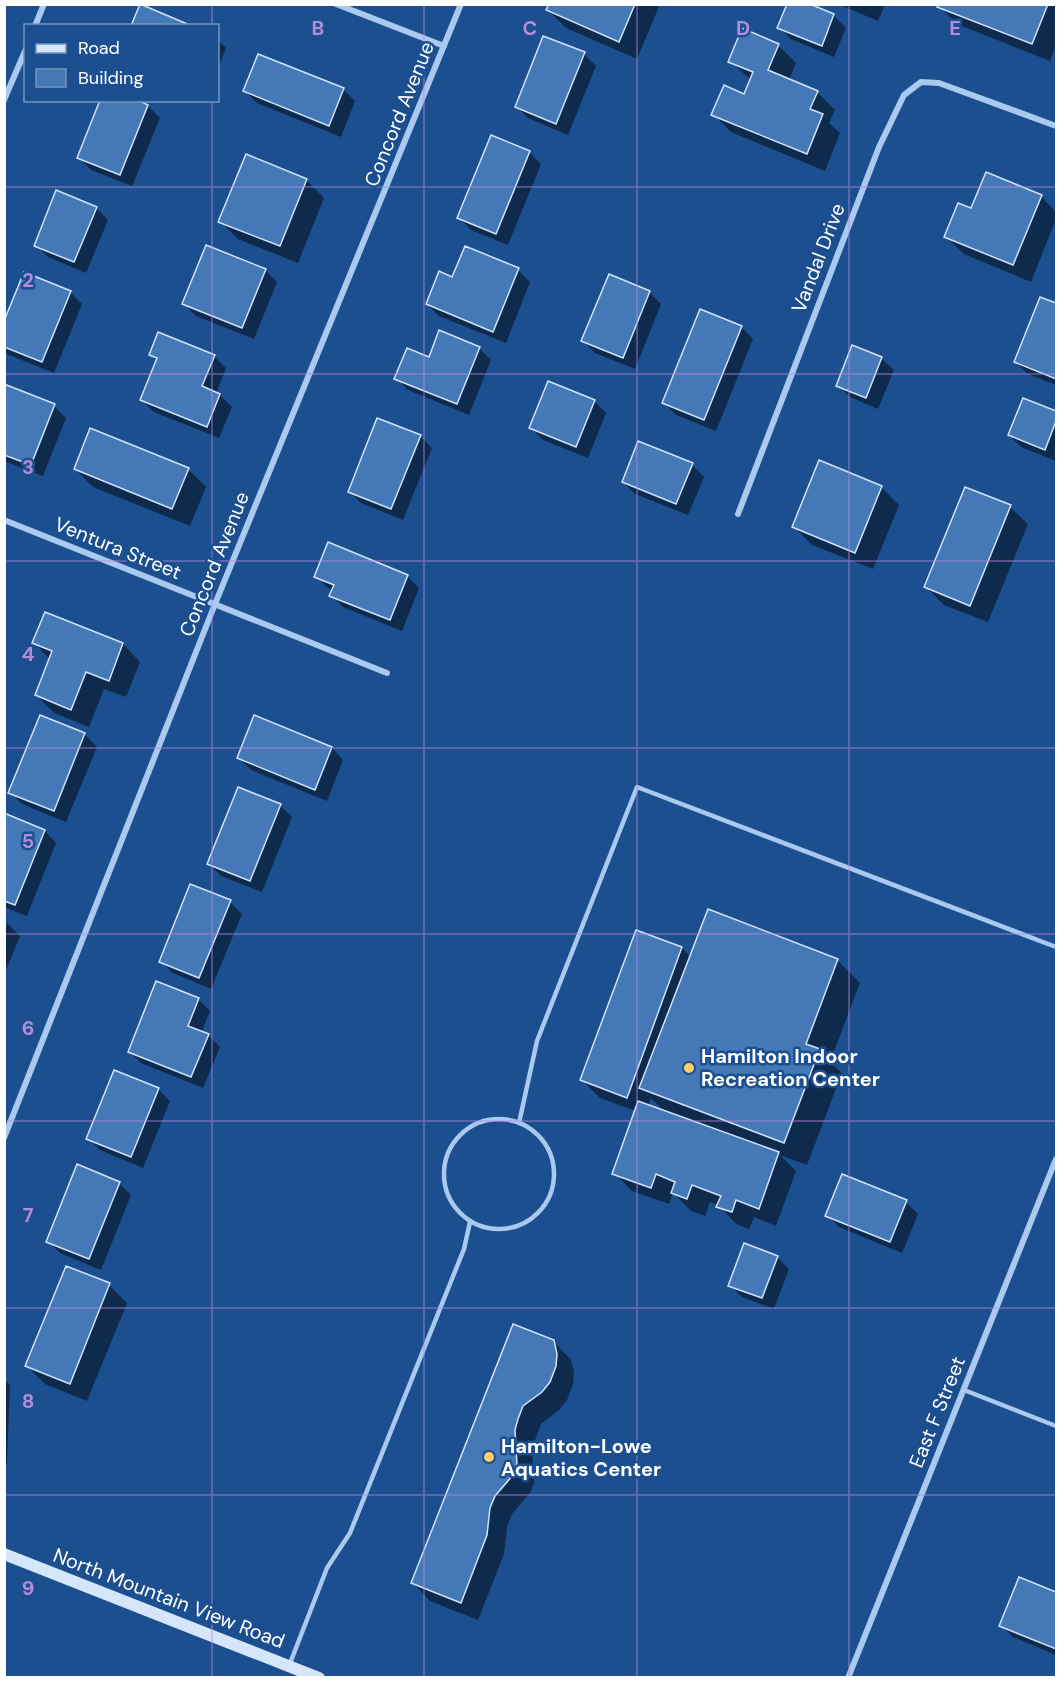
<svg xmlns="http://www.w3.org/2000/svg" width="1061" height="1682" viewBox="0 0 1061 1682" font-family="'DM Sans',sans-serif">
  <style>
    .shadow { fill: #0007; fill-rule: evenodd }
    .building { fill: #4478b7; stroke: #cfe3fa; stroke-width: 1.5 }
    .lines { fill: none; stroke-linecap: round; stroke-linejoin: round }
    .lane { stroke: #a9c9ee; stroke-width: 4.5 }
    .street { stroke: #a9c9ee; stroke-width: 6 }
    .secondary { stroke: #d6e6fa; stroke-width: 12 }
    .grid { fill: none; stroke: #b68bdc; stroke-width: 1.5; stroke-opacity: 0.55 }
    .poi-dot { fill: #ffd166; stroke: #1b4f8f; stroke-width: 2 }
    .labels { text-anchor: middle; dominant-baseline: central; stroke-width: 5; stroke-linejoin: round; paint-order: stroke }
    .street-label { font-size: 20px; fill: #fff; stroke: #1b4f8f }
    .poi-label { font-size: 20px; font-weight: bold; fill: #fff; stroke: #1b4f8f; text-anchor: start }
    .grid-label { font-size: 20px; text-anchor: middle; font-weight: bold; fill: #b68bdc; stroke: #1b4f8f; stroke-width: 5; stroke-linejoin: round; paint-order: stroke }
  </style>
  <rect width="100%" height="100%" fill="#1b4f8f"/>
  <g class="shadow">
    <path d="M550 4H660L637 59 566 28 548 10Z"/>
    <path d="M806 4 834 16 846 28 834 57 791 39 779 27Z"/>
    <path d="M838 4H885L878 21Z"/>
    <path d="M940 4H1056V45L1050 61 957 24 939 6Z"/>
    <path d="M218 40 226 48 218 69Z"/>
    <path d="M778 45 796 63 789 80 817 92 835 110 829 123 840 133 825 171 731 132 713 114 745 95 751 80 730 61Z"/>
    <path d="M584 54 596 66 568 135 528 118 516 106Z"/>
    <path d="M343 89 355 101 341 137 257 103 245 91Z"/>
    <path d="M148 106 160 118 132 186 91 170 79 158Z"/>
    <path d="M529 152 541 164 508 245 471 230 459 218Z"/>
    <path d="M306 180 324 198 298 263 238 239 220 221Z"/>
    <path d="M1041 196 1056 212V219L1031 282 964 254 946 237 972 210Z"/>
    <path d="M96 208 108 220 86 273 48 257 36 245Z"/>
    <path d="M265 270 277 282 254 339 196 316 184 304Z"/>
    <path d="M518 270 530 282 506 343 439 316 427 304 453 279Z"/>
    <path d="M70 292 82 304 54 373 9 355 4 351V325Z"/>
    <path d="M649 292 661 304 635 369 595 353 583 341Z"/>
    <path d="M1041 299 1056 305V385L1028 374 1016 362Z"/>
    <path d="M741 327 753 339 716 431 676 415 664 403Z"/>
    <path d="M853 347 882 359 894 370 878 409 850 397 838 385Z"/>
    <path d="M479 348 491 360 469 415 408 390 396 378Z"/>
    <path d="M151 355 214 356 226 368 216 394 220 395 232 407 219 438 154 412 142 400 157 361Z"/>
    <path d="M4 386 54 406 66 418 43 476 4 461Z"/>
    <path d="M1024 400 1056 413V461L1021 447 1009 435Z"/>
    <path d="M594 401 606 413 588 458 543 440 531 428Z"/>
    <path d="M420 436 432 448 403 520 361 503 349 491Z"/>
    <path d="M692 465 704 477 688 515 635 494 623 482Z"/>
    <path d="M75 469H188L206 487 190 526 93 487Z"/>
    <path d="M881 487 899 505 873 569 812 545 794 527Z"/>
    <path d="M1010 507 1028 524 988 622 944 605 926 587Z"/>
    <path d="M316 576H407L419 588 402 631 343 607 331 595 333 590 328 588Z"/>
    <path d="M34 643 123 644 140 662 126 697 104 689 89 727 54 713 36 695 50 659Z"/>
    <path d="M40 717 85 735 97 747 66 822 22 804 10 792Z"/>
    <path d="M332 748 343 760 327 801 251 770 239 758Z"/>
    <path d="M280 805 292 817 262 892 221 876 209 864Z"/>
    <path d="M4 815 45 831 56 843 27 916 4 907Z"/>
    <path d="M230 902 242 914 211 989 173 973 161 961Z"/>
    <path d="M4 922 8 924 20 936 4 975Z"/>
    <path d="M637 932 682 948 691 957 837 960 860 983 830 1062 842 1073 807 1165 780 1155 796 1171 776 1226 754 1217 749 1229 736 1224 719 1205 710 1202 705 1216 691 1211 673 1193 669 1204 632 1191 614 1173 636 1111 600 1098 582 1080ZM651 1098 665 1112 648 1106Z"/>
    <path d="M198 999 210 1011 201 1033 208 1035 220 1047 203 1088 141 1063 129 1051Z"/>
    <path d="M158 1089 170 1101 143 1168 100 1150 88 1138Z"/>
    <path d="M843 1176 906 1202 918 1214 902 1253 839 1227 827 1215Z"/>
    <path d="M119 1183 131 1195 101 1270 60 1253 48 1241Z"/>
    <path d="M777 1257 789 1269 774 1309 742 1297 730 1285Z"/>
    <path d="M67 1267 109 1285 127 1303 87 1401 45 1384 27 1366Z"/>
    <path d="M553 1341 571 1360 574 1372 573 1384 567 1400 559 1410 541 1424 532 1448 534 1483 530 1493 512 1514 507 1527 504 1554 478 1620 430 1601 413 1583Z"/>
    <path d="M4 1379 10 1385 7 1465H4Z"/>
    <path d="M1020 1579 1056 1594V1655L1013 1637 1001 1625Z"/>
  </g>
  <g class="building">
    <path d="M140 4 192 26H131Z"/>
    <path d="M549 4H635L619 42 546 10Z"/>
    <path d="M787 4H810L834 14 822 46 777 28Z"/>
    <path d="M938 4H1048L1032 44 937 7Z"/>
    <path d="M742 28 779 44 768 70 818 91 810 109 823 114 807 154 711 115 724 85 744 94 753 72 728 62Z"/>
    <path d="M543 36 585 52 556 124 515 107Z"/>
    <path d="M258 54 344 88 329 126 243 91Z"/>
    <path d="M100 100H138L148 105 120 175 77 158Z"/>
    <path d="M491 135 530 151 496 234 457 218Z"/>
    <path d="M246 154 307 179 280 246 218 222Z"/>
    <path d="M986 172 1042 195 1013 265 944 237 958 203 971 208Z"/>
    <path d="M56 190 97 207 74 262 34 246Z"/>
    <path d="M206 245 266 269 242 328 182 304Z"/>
    <path d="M465 246 519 268 493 332 426 304 439 271 452 277Z"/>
    <path d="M24 272 71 291 42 362 4 347V321Z"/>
    <path d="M609 274 650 291 623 358 581 341Z"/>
    <path d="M1040 297 1056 303V379L1014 362Z"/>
    <path d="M700 309 742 326 704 420 662 403Z"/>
    <path d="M439 330 480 347 457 404 394 379 407 348 429 357Z"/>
    <path d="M158 332 215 355 202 386 220 394 207 427 140 400 157 358 149 355Z"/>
    <path d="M852 345 882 357 866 398 836 386Z"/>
    <path d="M548 381 595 400 576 447 529 428Z"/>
    <path d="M4 384 55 404 31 465 4 455Z"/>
    <path d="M1023 398 1056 411V421L1045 450 1008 435Z"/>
    <path d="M377 418 421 435 391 509 348 492Z"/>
    <path d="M90 428 189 468 172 509 74 469Z"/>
    <path d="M638 441 693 463 676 504 622 482Z"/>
    <path d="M819 460 882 486 855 553 792 527Z"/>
    <path d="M965 487 1011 505 970 606 924 587Z"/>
    <path d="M328 542 408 575 390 620 329 596 334 585 314 577Z"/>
    <path d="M45 612 123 643 109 681 86 672 71 710 35 695 52 651 32 643Z"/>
    <path d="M40 715 85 733 54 811 8 793Z"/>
    <path d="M254 715 332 747 315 790 237 758Z"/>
    <path d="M238 787 281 804 250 881 207 864Z"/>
    <path d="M4 813 45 830 15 905 4 901Z"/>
    <path d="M190 884 231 900 199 978 159 962Z"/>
    <path d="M708 909 838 959 806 1044 820 1049 784 1143 639 1088Z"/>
    <path d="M636 930 682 947 627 1098 580 1080Z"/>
    <path d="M156 981 199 998 188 1026 209 1034 191 1077 128 1052Z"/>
    <path d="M114 1070 159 1088 131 1157 86 1139Z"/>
    <path d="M638 1101 779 1152 759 1209 736 1200 732 1212 716 1207 721 1196 692 1185 687 1199 671 1193 675 1182 656 1174 651 1188 612 1174Z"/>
    <path d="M77 1164 120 1182 89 1259 46 1242Z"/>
    <path d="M842 1174 907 1200 890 1242 825 1216Z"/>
    <path d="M744 1243 778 1256 762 1298 728 1286Z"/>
    <path d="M66 1266 110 1283 70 1384 25 1366Z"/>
    <path d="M513 1324 554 1340 557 1354 556 1366 550 1382 542 1392 523 1406 518 1419 515 1430 517 1464 513 1475 495 1496 490 1508 487 1535 461 1603 411 1583Z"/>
    <path d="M1019 1577 1056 1592V1649L999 1626Z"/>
  </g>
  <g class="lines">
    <g class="lane">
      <circle cx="499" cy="1174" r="55"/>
      <path d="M519 1123 537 1041 637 787 1056 947"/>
      <path d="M964 1390 1056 1426"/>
      <path d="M289 1666 327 1568 350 1533 464 1249 470 1222"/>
    </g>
    <g class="street">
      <path d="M336 4 444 46"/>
      <path d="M35 26 44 4"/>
      <path d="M4 100 26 49"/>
      <path d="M738 514 879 147 904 95 921 82 939 83 1056 126"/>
      <path d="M4 520 387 673"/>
      <path d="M4 1138 215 604 461 4"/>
      <path d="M848 1678 1056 1159"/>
    </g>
    <path class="secondary" d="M4 1554 319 1678"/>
  </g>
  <path class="grid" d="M212 4V26M424 4V1678M637 4V1678M849 4V1678M212 100V1678M4 187H1056M4 374H1056M4 561H1056M4 748H1056M4 934H1056M4 1121H1056M4 1308H1056M4 1495H1056"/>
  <g class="poi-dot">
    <circle cx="689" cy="1068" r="6"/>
    <circle cx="489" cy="1457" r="6"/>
  </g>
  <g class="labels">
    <g class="street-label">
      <text transform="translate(399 114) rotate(-68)">Concord Avenue</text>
      <text transform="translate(818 258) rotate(-69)">Vandal Drive</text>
      <text transform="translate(118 548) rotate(22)">Ventura Street</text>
      <text transform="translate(214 564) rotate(-68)">Concord Avenue</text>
      <text transform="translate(937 1412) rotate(-68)">East F Street</text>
      <text transform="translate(169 1598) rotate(21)">North Mountain View Road</text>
    </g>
    <g class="poi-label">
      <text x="701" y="1056">Hamilton Indoor<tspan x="701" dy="23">Recreation Center</tspan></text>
      <text x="501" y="1446">Hamilton-Lowe<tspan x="501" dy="23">Aquatics Center</tspan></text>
    </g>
  </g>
  <g class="grid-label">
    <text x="318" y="35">B</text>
    <text x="530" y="35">C</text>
    <text x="743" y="35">D</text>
    <text x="955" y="35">E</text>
    <text x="28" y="287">2</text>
    <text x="28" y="474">3</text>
    <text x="28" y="661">4</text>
    <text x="28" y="848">5</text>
    <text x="28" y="1035">6</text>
    <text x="28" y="1222">7</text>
    <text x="28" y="1408">8</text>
    <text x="28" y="1595">9</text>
  </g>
  <rect width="1061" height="1682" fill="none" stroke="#ffffff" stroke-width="12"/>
  <rect x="24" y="24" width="195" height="78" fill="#1b4f8f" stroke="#7695bc" stroke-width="1.5"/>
  <rect x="36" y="44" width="30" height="9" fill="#d6e6fa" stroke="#7695bc" stroke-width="1.5"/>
  <text x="78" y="54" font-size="18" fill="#ffffff">Road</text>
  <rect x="36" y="69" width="30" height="18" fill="#4478b7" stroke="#7695bc" stroke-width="1.5"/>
  <text x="78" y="84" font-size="18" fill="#ffffff">Building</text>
</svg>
